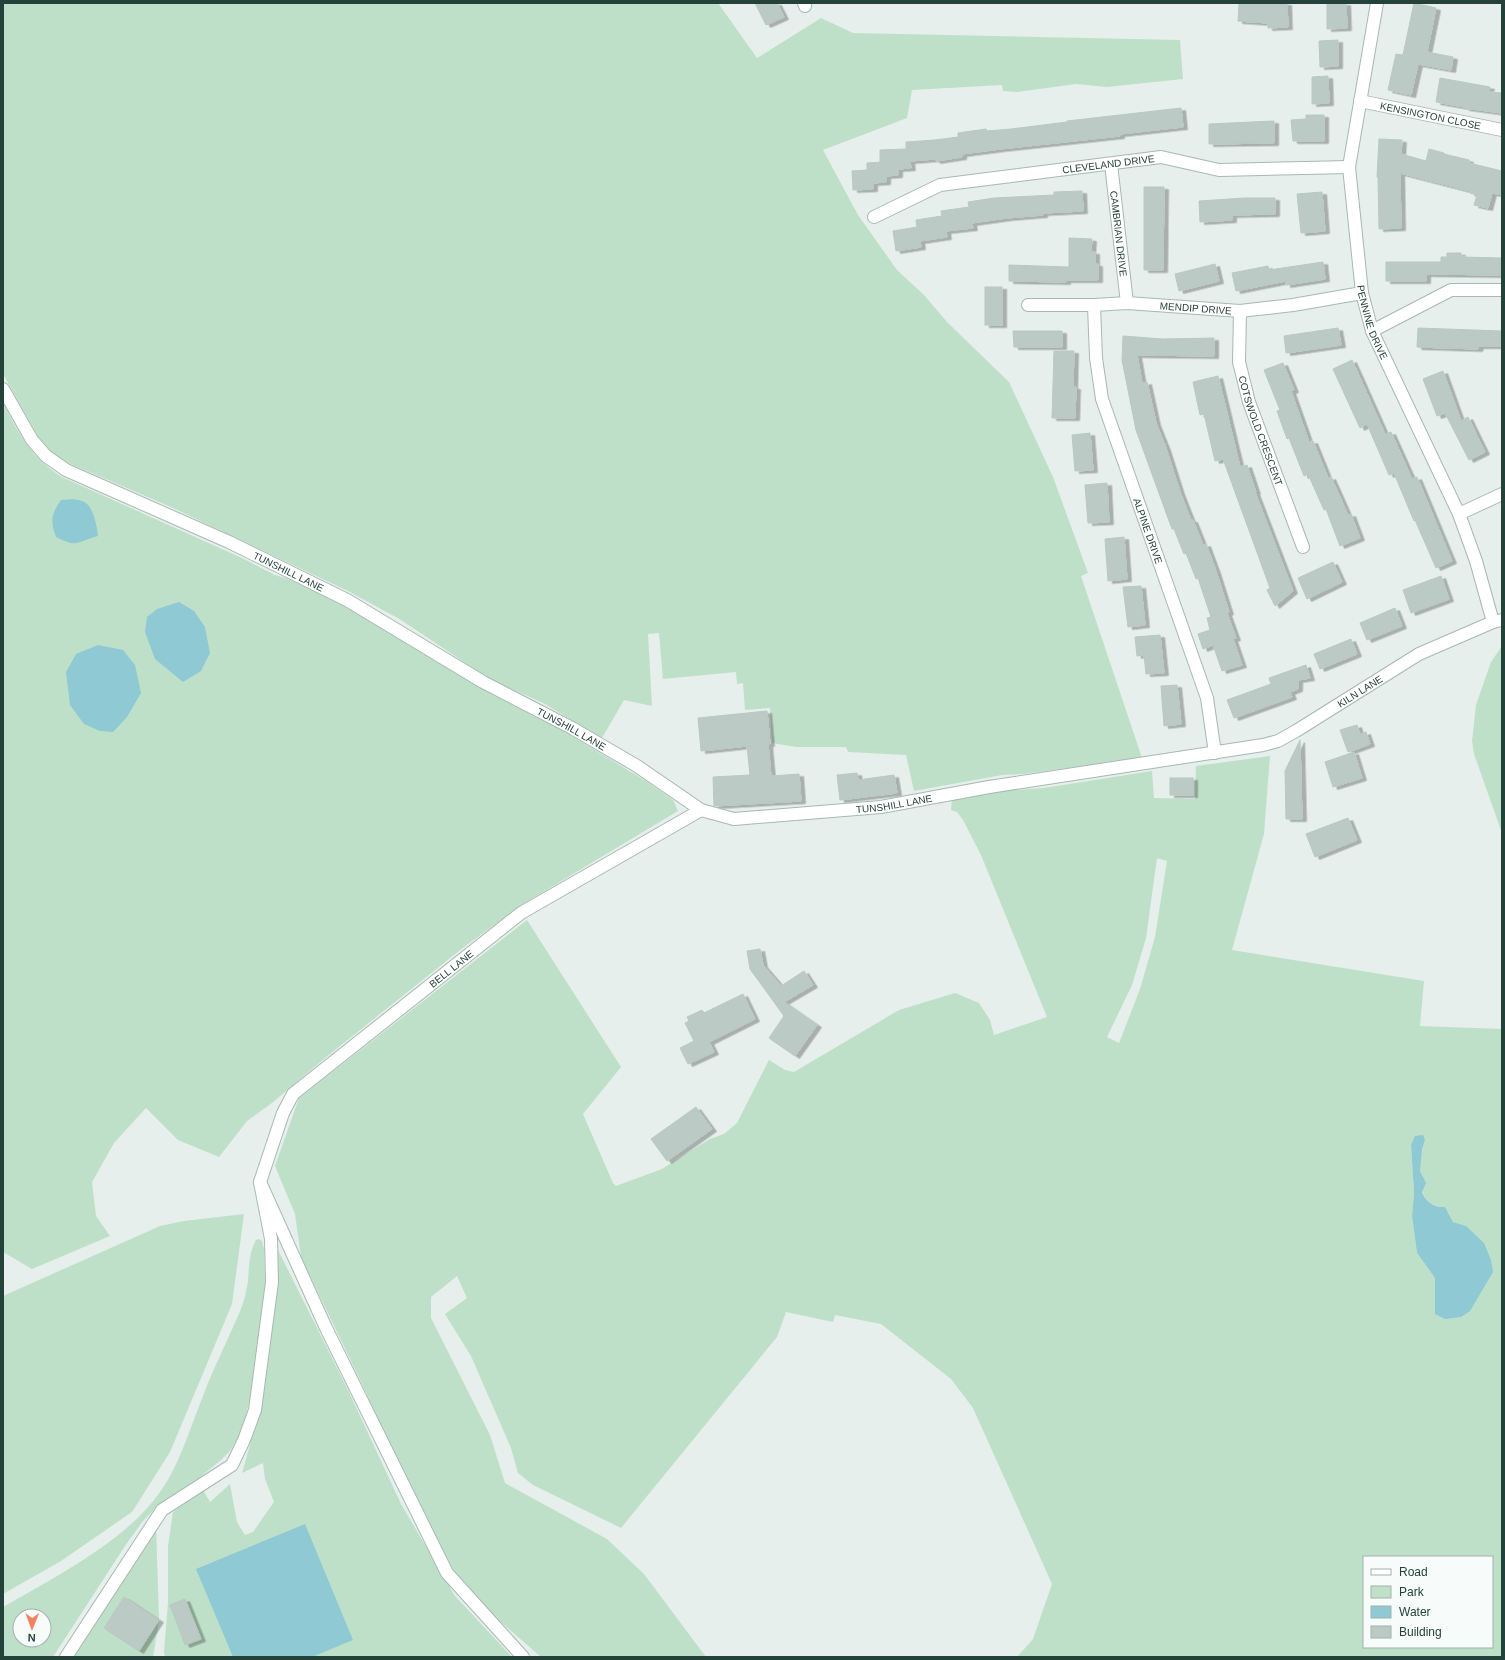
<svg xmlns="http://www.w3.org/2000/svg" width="1505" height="1660" viewBox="0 0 1505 1660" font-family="Helvetica,sans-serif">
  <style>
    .green { fill: #bfe0c8; fill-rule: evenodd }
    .water { fill: #8ec9d4 }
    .building { fill: #bbcac4; stroke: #b8c9c2; filter: url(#shadow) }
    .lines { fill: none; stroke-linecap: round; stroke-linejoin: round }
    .minor-casing { stroke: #a8b8b2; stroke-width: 14 }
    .minor { stroke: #fff; stroke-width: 12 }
    .labels { text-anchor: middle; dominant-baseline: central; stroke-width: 3; stroke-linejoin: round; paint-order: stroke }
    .street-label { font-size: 10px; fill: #24423a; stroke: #f7fbf9 }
  </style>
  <defs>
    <filter id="shadow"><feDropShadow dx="4.5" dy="2.5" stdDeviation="0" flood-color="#0004"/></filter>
  </defs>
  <rect width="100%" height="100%" fill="#e6efeb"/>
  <g class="green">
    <path d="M3 3H718L757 58 821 18 853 33 1180 40 1183 79 1107 87 1076 84 1017 92 1003 91 1002 85 912 90 907 118 823 150 858 215 897 270 924 295 947 322 1009 382 1053 477 1088 573 1081 576 1142 758 1023 774 1002 775 914 791 906 755 848 752 846 747H796L772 743 770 708 745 710 743 683 737 684 736 672 663 679 659 633 648 634 652 706 624 700 602 738 543 703 505 686 482 674 401 620 348 591 173 508 64 461 50 451 39 438 3 374Z"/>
    <path d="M3 403C19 435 32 458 62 477L242 558 275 575 305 584 399 637 486 691 557 727 646 781 673 800 678 811 523 904 464 947 325 1058 272 1103 247 1121 219 1157 178 1140 146 1108 114 1143 92 1182 96 1216 110 1236 32 1269 3 1252Z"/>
    <path d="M1502 646V833L1474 754 1472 741 1476 705 1491 662Z"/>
    <path d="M1270 756 1264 834 1232 950 1424 981 1420 1026 1502 1029V1657H1017L1033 1639 1052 1584 973 1408 951 1379 881 1324 835 1315 833 1322 786 1312 777 1337 621 1528 533 1485 518 1473 511 1448 471 1356 445 1314 467 1298 457 1276 431 1297V1318L490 1435 505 1483 607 1539 644 1574 706 1657H541L478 1602 454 1574 432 1537 361 1382 301 1257 295 1214 275 1166 299 1098 527 920 621 1067 583 1114 613 1183 616 1186 662 1169 710 1139 724 1134 737 1123 769 1060 785 1070 794 1072 899 1010 955 993 979 1003 990 1020 994 1035 1047 1017 981 855 963 820 957 812 951 810 952 799 1002 791 1044 788 1152 771 1154 798 1195 799 1196 766ZM1157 858 1167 861 1155 937 1140 989 1119 1043 1107 1037 1132 985 1146 938ZM1425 1140C1419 1159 1412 1209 1445 1207L1453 1222 1466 1226 1435 1314V1278L1417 1253 1412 1216 1414 1193 1411 1145ZM1364 1557H1492V1647H1364Z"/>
    <path d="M244 1214 232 1304 170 1452 132 1512 61 1561 3 1594V1296L160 1226 184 1221Z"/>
    <path d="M259 1239 262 1241 264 1249 265 1284 260 1327 250 1399 242 1430 231 1450 221 1460 194 1482 164 1500 143 1521 125 1546 53 1657H3V1607C55 1577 126 1541 160 1492 180 1464 190 1428 203 1396 213 1369 226 1344 237 1318 243 1306 246 1294 248 1281 249 1267 249 1252 256 1240ZM20 1616H44V1640H20Z"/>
    <path d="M277 1248 349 1392 401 1504 455 1596 512 1657H165L164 1652 168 1603V1546L173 1512 203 1490 210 1502 230 1484 237 1522 245 1535 253 1532 274 1502 265 1479 263 1463 242 1473 260 1409Z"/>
    <path d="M156 1525 159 1620 153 1657H71Z"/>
  </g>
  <g class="water">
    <path d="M74 499C78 500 84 501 87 504 94 510 97 527 98 536 77 541 79 549 56 537 50 520 51 515 61 500Z"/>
    <path d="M179 602 194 611 205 627 210 653 201 671 183 682 155 659 145 632 147 617 157 609Z"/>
    <path d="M98 645 123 650 135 665 141 693 127 717 113 732 100 731 84 724 70 705 66 672 76 654Z"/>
    <path d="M1423 1135 1425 1140 1422 1150 1420 1171 1426 1183 1422 1192C1426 1202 1434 1208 1445 1207L1453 1222 1466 1226 1484 1243 1491 1260 1493 1272 1470 1311 1461 1317 1445 1319 1435 1314V1278L1417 1253 1412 1216 1414 1193 1411 1145 1415 1136Z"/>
    <path d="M305 1524 353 1640 312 1657H233L196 1569Z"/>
  </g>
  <g class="building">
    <path d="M755 3H777L784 17 766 25Z"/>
    <path d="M1239 3H1287L1288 27 1268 28V23L1238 21Z"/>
    <path d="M1346 3 1347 28 1327 29V4Z"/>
    <path d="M1414 3 1436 8 1427 52 1453 57 1451 70 1418 64 1411 95 1388 90 1396 54 1403 55Z"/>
    <path d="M1338 40V66L1320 67 1319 41Z"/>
    <path d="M1328 76 1329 103 1312 104V77Z"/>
    <path d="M1440 78 1490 87 1489 92 1502 93V113L1465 108V107L1436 102Z"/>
    <path d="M1181 108 1183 127 1120 134V136L1000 149 962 154V157L936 161 935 159 910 161 911 168 898 169V175L886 176V182L873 183V189L853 190 852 171 867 170V163L882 162H880V150L906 149V142L935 140 958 137V133L986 129 987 131 1011 129 1067 122V121Z"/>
    <path d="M1306 115H1324V141H1293L1291 120 1306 119Z"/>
    <path d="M1274 121V143L1209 144V124Z"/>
    <path d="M1379 139 1402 140 1401 154 1426 161 1429 149 1444 153V154L1469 160V163L1502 171V195L1492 193 1488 208 1474 205 1477 195 1470 193V191L1400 173 1401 228 1379 229 1378 177H1377Z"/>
    <path d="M1144 187H1164L1163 270H1144Z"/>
    <path d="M1082 191 1083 211 1043 213V215L1007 218 972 223 973 228 946 231 947 237 920 241 921 247 896 251 893 231 917 227 916 220 942 216 941 211 969 207 968 202 994 198 1054 195V192Z"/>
    <path d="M1322 192 1325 231 1301 233 1297 194Z"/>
    <path d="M1244 198H1275V214L1232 215V220L1200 222 1199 201Z"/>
    <path d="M1069 238 1092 239 1091 252H1095V264H1098V280H1066V282L1009 281V265L1069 267Z"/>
    <path d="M1447 253H1461V257L1502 258V275L1426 274V281H1386V262H1441V257H1447Z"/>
    <path d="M1323 262 1325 279 1286 285V281L1236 291 1232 273 1268 266 1269 270Z"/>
    <path d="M1215 264 1219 281 1179 291 1175 274Z"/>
    <rect x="985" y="287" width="17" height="38"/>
    <path d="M1338 328 1341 345 1286 353 1284 336Z"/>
    <path d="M1418 328 1502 331V346H1479L1478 349 1417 347Z"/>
    <path d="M1013 331H1062V347H1014Z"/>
    <path d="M1123 336 1163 339 1214 338V356L1137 355 1142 383 1147 382 1156 423 1166 448 1180 492 1191 520H1193L1203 545 1206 544 1216 571 1229 612 1227 613 1236 638 1233 639 1242 665 1222 671 1213 645 1203 649 1198 634 1210 630 1207 618 1211 617 1198 578 1196 579 1186 553 1184 554 1174 529H1172L1136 430 1122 360Z"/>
    <path d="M1054 351H1074L1073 387H1076L1075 418H1052Z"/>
    <path d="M1352 360 1385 434 1391 432 1412 479 1417 477 1452 561 1436 568 1415 520 1414 521 1394 473 1389 475 1367 424 1360 428 1333 369Z"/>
    <path d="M1283 363 1294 390 1291 391 1309 442 1313 441 1328 478 1331 477 1348 515 1351 514 1360 538 1340 546 1326 509 1324 510 1308 474 1304 476 1289 438 1287 439 1277 411 1280 410 1264 370Z"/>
    <path d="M1443 371 1461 421 1468 417 1485 452 1469 460 1445 413 1437 416 1423 379Z"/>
    <path d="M1218 376 1240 467 1247 465 1256 492H1255L1293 591 1275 606 1267 590 1270 588 1223 459 1215 461 1204 414 1200 415 1193 382Z"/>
    <path d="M1090 433 1093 470 1075 471 1072 435Z"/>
    <path d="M1107 483 1109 522 1088 523 1085 485Z"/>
    <path d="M1124 537 1127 579 1108 581 1105 539Z"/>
    <path d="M1333 562 1342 582 1307 599 1298 578Z"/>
    <path d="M1441 576 1449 599 1411 613 1403 590Z"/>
    <path d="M1141 586 1145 625 1128 627 1123 587Z"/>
    <path d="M1395 608 1402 626 1367 640 1360 623Z"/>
    <path d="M1160 635 1164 673 1146 674 1144 655 1137 656 1135 637Z"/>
    <path d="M1351 639 1357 654 1320 669 1314 654Z"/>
    <path d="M1306 665 1310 678 1298 680V689L1290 692 1292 697 1234 718 1227 700 1271 684 1269 678Z"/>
    <path d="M1177 685 1181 724 1164 726 1161 686Z"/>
    <path d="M767 711 770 744H768L771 776 799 774 801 801 714 806 713 777 750 775 747 746 701 751 698 718Z"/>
    <path d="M1357 725 1360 734 1366 732 1370 744 1348 752 1340 730Z"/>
    <path d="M1300 740 1302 819H1286L1285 771Z"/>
    <path d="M1354 752 1362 778 1333 787 1325 762Z"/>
    <path d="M857 773 858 780 894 775 897 793 840 800 837 775Z"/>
    <rect x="1170" y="778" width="23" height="17"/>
    <path d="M1348 818 1357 840 1315 857 1306 834Z"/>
    <path d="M760 949 763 965 781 986 804 971 813 985 784 1002 817 1025 795 1056 769 1038 784 1016 750 969 747 951Z"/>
    <path d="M743 994 755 1019 709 1042 714 1052 688 1064 680 1048 694 1041 685 1023 689 1021 687 1017 702 1010 704 1013Z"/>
    <path d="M696 1107 712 1129 667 1161 651 1139Z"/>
    <path d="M124 1597 159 1620 139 1651 104 1628Z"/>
    <path d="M185 1599 201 1639 185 1645 170 1605Z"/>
  </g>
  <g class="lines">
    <g class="minor-casing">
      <g id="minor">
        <path d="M804 3 805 6"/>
        <path id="s1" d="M1377 3 1349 167 1362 293 1372 331 1459 514 1476 561 1493 622"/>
        <path id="s2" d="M1360 101 1502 130"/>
        <path id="s3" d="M1111 164 1127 303"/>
        <path id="s4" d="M874 217 940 185 1161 157 1219 170 1349 167"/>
        <path id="s5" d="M1028 305H1094L1127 303 1240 311 1293 305 1362 293"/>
        <path id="s6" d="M1094 305 1096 358 1102 399 1207 698 1215 753"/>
        <path id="s7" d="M1240 311 1239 362 1249 402 1303 547"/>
        <path d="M1372 331 1451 290H1502"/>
        <path id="s8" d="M3 389 32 440 46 456 66 470 229 542 347 600 483 682 572 728 637 766 701 810 734 819 881 807 989 787 1263 745 1278 741 1296 731 1419 654 1493 622 1502 620"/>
        <path d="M1459 514 1502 494"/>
        <path id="s9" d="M260 1182 283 1113 293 1094 521 913 701 810"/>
        <path d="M66 1657 162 1510 232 1465 244 1440 255 1410 272 1282 271 1239 260 1182 326 1328 447 1573 523 1657"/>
      </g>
    </g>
    <use href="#minor" class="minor"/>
  </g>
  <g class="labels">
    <g class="street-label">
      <text stroke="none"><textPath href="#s2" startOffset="72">KENSINGTON CLOSE</textPath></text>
      <text stroke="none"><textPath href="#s4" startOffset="243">CLEVELAND DRIVE</textPath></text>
      <text stroke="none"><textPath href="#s3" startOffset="70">CAMBRIAN DRIVE</textPath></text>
      <text stroke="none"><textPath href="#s5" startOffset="168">MENDIP DRIVE</textPath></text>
      <text stroke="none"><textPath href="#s1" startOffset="324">PENNINE DRIVE</textPath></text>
      <text stroke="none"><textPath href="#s7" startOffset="123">COTSWOLD CRESCENT</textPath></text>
      <text stroke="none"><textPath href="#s6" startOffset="234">ALPINE DRIVE</textPath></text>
      <text stroke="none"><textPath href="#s8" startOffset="349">TUNSHILL LANE</textPath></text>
      <text stroke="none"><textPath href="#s8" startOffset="1506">KILN LANE</textPath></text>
      <text stroke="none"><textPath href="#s8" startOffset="673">TUNSHILL LANE</textPath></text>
      <text stroke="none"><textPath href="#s8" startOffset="1021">TUNSHILL LANE</textPath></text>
      <text stroke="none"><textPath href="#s9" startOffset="296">BELL LANE</textPath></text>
    </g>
  </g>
  <rect width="1505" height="1660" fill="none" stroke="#24423a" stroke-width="8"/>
  <rect x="1363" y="1556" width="130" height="92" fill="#f7fbf9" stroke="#a3b1ad"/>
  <rect x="1371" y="1569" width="20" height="6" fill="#ffffff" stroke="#a3b1ad"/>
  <text x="1399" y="1576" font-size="12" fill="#24423a">Road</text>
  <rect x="1371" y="1586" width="20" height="12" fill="#bfe0c8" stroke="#a3b1ad"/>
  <text x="1399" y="1596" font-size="12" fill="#24423a">Park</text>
  <rect x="1371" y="1606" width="20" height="12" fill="#8ec9d4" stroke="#a3b1ad"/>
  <text x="1399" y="1616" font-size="12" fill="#24423a">Water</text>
  <rect x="1371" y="1626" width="20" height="12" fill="#bbcac4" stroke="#a3b1ad"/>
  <text x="1399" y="1636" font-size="12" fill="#24423a">Building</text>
  <g transform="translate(32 1628) rotate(181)"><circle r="19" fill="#f7fbf9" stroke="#a3b1ad"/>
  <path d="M0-3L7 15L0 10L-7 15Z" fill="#f4845f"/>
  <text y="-6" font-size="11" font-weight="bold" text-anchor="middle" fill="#24423a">N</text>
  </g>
</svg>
